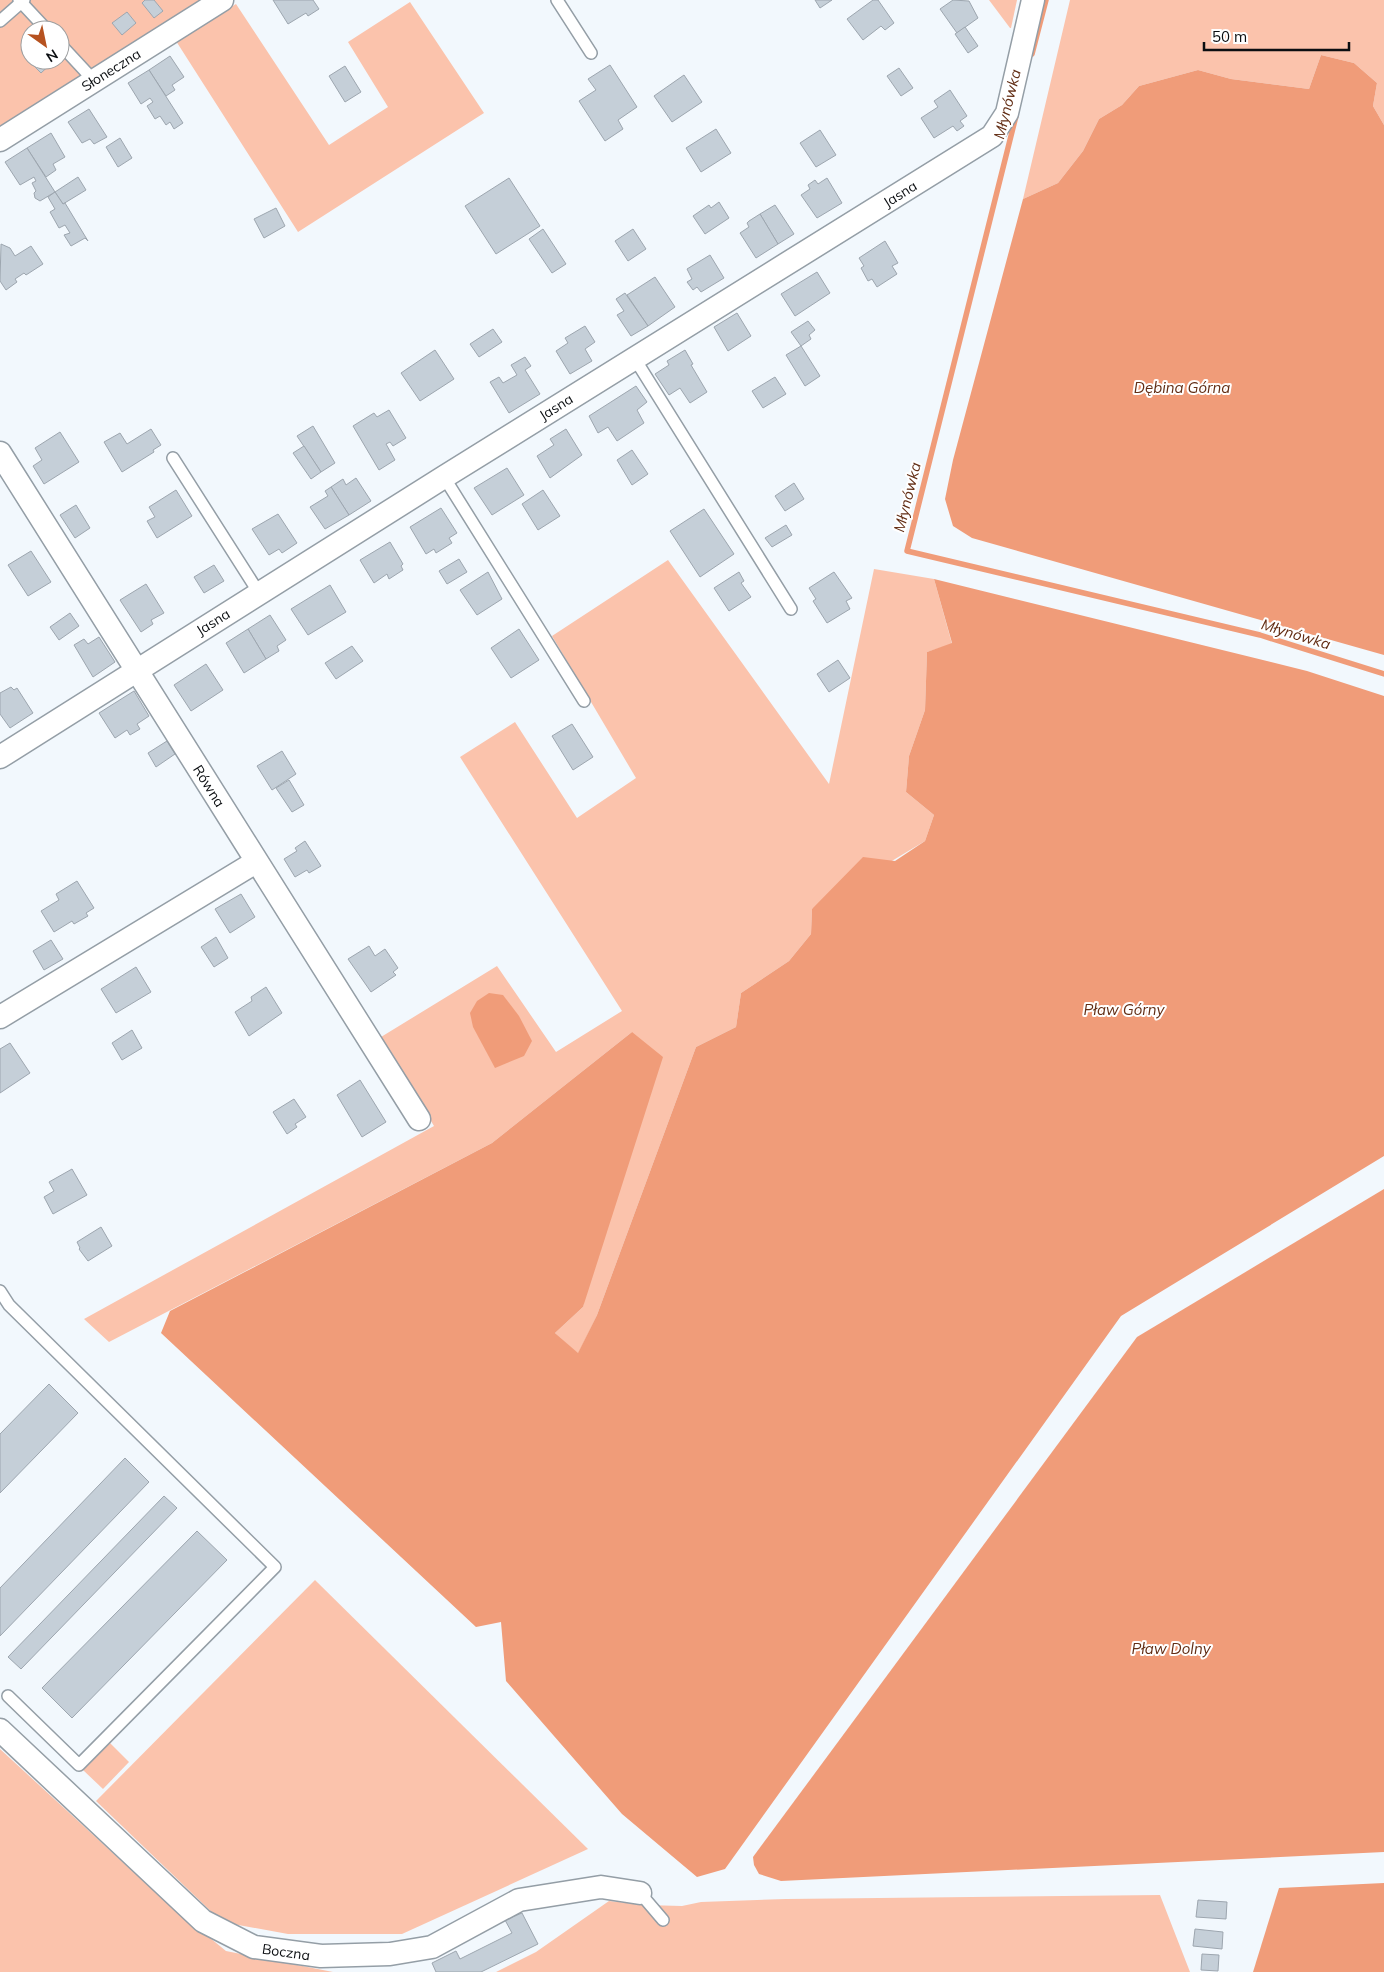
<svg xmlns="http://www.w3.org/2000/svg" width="1384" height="1972" viewBox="0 0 1384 1972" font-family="Mulish,sans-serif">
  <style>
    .green { fill: #fbc3ac; fill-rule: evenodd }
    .water { fill: #f09c79 }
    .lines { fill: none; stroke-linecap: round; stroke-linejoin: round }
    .stream { stroke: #f09c79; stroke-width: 5.5 }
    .building { fill: #c5cfd8; stroke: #9da6af }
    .lane-casing { stroke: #949ea6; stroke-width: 14 }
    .street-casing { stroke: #949ea6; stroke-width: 25 }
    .lane { stroke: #fff; stroke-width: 11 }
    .street { stroke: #fff; stroke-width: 22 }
    .labels { text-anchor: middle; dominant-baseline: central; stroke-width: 4; stroke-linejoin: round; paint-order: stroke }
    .street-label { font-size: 14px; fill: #0b0e11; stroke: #fff }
    .water-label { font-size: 15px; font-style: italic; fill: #622d14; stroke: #fff }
  </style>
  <rect width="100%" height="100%" fill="#f2f8fd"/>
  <g class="green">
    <path d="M0 0H201L0 126ZM30 30H60V60H30Z"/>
    <path d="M989 0H1017L1011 28H1010Z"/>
    <path d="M1070 0H1384V125L1373 106 1377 83 1354 63 1321 55 1309 89 1231 79 1198 70 1139 86 1122 105 1099 119 1083 151 1058 183 1023 199Z"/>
    <path d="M410 2 484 113 298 232 176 41 236 4 329 145 388 107 348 42Z"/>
    <path d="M668 560 829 784 874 569 934 579 952 644 927 652 925 710 909 756 906 792 934 815 925 841 812 909 811 934 789 961 741 993 736 1027 696 1047 597 1315 578 1354 555 1333 583 1307 632 1032 492 1143 109 1342 84 1319 434 1126 381 1037 497 966 556 1052 622 1011 460 757 515 722 577 818 636 778 552 636Z"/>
    <path d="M315 1580 588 1849 402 1934H288L222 1922 96 1801Z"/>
    <path d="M110 1743 129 1762 103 1789 83 1770Z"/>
    <path d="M0 1749 166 1902 226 1951 333 1972H0Z"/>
    <path d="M1160 1895 1190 1972H496L536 1952 609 1901 645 1905 682 1906 701 1902 786 1899Z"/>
  </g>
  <g class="water">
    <path d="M1321 55 1354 63 1377 83 1373 106 1384 125V655L972 538 953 526 945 499 953 460 1023 199 1058 183 1083 151 1099 119 1122 105 1139 86 1198 70 1231 79 1309 89Z"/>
    <path d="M934 579 1307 671 1384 696V1156L1121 1316 725 1869 697 1877 622 1814 506 1681 501 1622 476 1627 161 1333 170 1311 492 1143 632 1032 663 1057 583 1307 555 1333 578 1353 597 1315 696 1047 736 1027 741 993 789 961 811 934 812 909 863 857 895 861 925 841 934 815 906 792 909 756 925 710 927 652 952 643Z"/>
    <path d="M489 993 503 995 519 1016 532 1041 524 1056 495 1068 473 1027 470 1013 477 1001Z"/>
    <path d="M1384 1189V1852L781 1881 759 1874 754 1865 753 1857 1137 1337Z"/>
    <path d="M1384 1883V1972H1253L1279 1888Z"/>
  </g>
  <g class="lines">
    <g class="stream">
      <path d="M1032 54 1046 0"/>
      <path d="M1016 116 907 551 1260 635 1384 674"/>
    </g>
  </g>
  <g class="building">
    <path d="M145 0H154L163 11 154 18 142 3Z"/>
    <path d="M273 0H313L319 9 308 16 306 13 288 24Z"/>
    <path d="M815 0H832L820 8Z"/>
    <path d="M873 0H878L894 23 885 30 881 26 863 40 847 19Z"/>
    <path d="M953 0 969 1 978 18 957 33 940 9Z"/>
    <path d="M127 12 136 23 122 35 112 23Z"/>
    <path d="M965 27 978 46 968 53 955 34Z"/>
    <path d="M170 56 184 77 172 85 175 90 166 96 149 70Z"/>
    <path d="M33 60H53L54 61 41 73 30 62Z"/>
    <path d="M610 65 637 107 618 120 623 129 605 141 579 101 596 90 588 79Z"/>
    <path d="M345 66 361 92 345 102 329 76Z"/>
    <path d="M899 68 913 88 901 96 887 76Z"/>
    <path d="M149 70 183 123 174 129 170 122 166 125 160 116 155 119 147 106 153 102 150 98 141 104 128 83Z"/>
    <path d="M684 75 702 102 672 122 654 96Z"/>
    <path d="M950 90 967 116 960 121 964 126 957 131 953 126 934 138 921 118 938 107 934 101Z"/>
    <path d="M89 109 107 137 94 144 90 139 82 143 68 122Z"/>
    <path d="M716 129 731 153 701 172 686 148Z"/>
    <path d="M820 130 836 155 816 167 800 143Z"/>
    <path d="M51 133 65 157 53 164 56 170 46 177 27 148Z"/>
    <path d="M120 138 132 158 118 167 106 147Z"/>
    <path d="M27 148 55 192 40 201 35 198 34 193 36 191 32 183 36 181 34 177 20 185 5 162Z"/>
    <path d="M78 177 86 190 63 204 55 192Z"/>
    <path d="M509 178 540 226 496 254 465 206Z"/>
    <path d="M827 178 842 203 817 218 801 195 810 189 808 185 815 180 818 184Z"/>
    <path d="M55 192 63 204 65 203 88 241 85 238 71 246 64 235 70 233 65 225 59 228 50 212 55 209 48 197Z"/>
    <path d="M719 202 729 218 705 234 693 216 709 205 711 208Z"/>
    <path d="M775 205 794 234 778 244 760 214Z"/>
    <path d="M276 208 285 226 264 238 254 219Z"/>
    <path d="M760 214 778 244 756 258 740 233 749 227 747 223 749 221Z"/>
    <path d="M543 229 566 264 552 273 529 239Z"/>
    <path d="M633 229 646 249 628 261 615 241Z"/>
    <path d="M885 241 898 263 892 266 897 274 877 287 872 279 868 281 861 268 864 266 859 258Z"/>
    <path d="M1 244 10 248 15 256 31 246 43 264 26 275 24 273 15 279 17 282 6 290 0 281Z"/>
    <path d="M710 255 724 278 701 292 697 287 693 290 687 282 692 279 687 269Z"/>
    <path d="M817 272 830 293 795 316 781 294Z"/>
    <path d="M655 277 675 307 648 326 627 295Z"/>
    <path d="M625 293 648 326 631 336 617 315 624 311 616 299Z"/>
    <path d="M737 313 751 336 728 351 714 327Z"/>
    <path d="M808 321 815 330 809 335 811 339 801 346 791 332Z"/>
    <path d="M585 326 595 342 585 349 592 361 570 374 556 351 568 343 565 338Z"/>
    <path d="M493 329 502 342 479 357 470 344Z"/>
    <path d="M801 346 820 376 805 386 786 355Z"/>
    <path d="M435 350 454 379 420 401 401 373Z"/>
    <path d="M685 350 693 364 691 365 707 392 690 403 680 388 669 395 655 374 669 365 667 361Z"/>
    <path d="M525 357 531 366 525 370 540 394 509 413 490 382 499 377 503 383 517 375 511 365Z"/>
    <path d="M775 377 786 394 763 408 752 391Z"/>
    <path d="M636 386 647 402 637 410 644 423 617 441 608 427 598 433 589 416Z"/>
    <path d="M389 410 406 438 393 446 390 442 386 444 395 460 379 470 353 426 374 413 377 417Z"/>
    <path d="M313 426 335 463 321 472 297 436Z"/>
    <path d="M151 429 161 445 153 450 154 452 122 472 104 442 120 433 127 444Z"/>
    <path d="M566 429 582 455 550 478 537 456 554 445 550 439Z"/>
    <path d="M60 432 79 462 44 484 33 466 42 460 35 448Z"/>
    <path d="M304 446 321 472 311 479 293 453Z"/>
    <path d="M632 450 648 474 632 485 617 460Z"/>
    <path d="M507 468 524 495 492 515 474 488Z"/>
    <path d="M356 478 371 501 349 515 331 487 343 479 346 485Z"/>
    <path d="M794 483 804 499 785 511 775 496Z"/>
    <path d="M331 487 349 515 325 529 310 507 328 496 325 491Z"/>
    <path d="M176 490 192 516 157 538 147 521 155 517 149 507Z"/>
    <path d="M543 490 560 516 538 530 522 504Z"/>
    <path d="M76 505 90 528 75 538 60 515Z"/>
    <path d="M441 508 457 533 449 538 452 543 436 553 434 549 426 554 410 527Z"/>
    <path d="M704 509 734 554 700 577 670 531Z"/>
    <path d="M278 514 297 543 282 553 279 549 269 555 252 529Z"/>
    <path d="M786 525 792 535 772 547 765 538Z"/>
    <path d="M390 542 403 564 401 566 403 570 389 579 387 574 374 583 360 560Z"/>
    <path d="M31 551 51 582 28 596 8 565Z"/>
    <path d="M459 559 467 572 447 584 439 571Z"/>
    <path d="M214 565 224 581 204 593 194 577Z"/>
    <path d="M488 572 502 599 477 615 460 590Z"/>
    <path d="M739 572 744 581 741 583 751 597 729 611 714 588Z"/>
    <path d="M834 572 852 598 846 601 850 609 827 623 813 601 816 599 809 588Z"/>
    <path d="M146 584 164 613 151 620 153 624 141 632 120 600Z"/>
    <path d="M330 585 346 612 308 635 291 609Z"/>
    <path d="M70 613 79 626 59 640 50 627Z"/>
    <path d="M270 615 286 640 277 646 279 651 266 659 248 629Z"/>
    <path d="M248 629 266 659 244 673 226 643Z"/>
    <path d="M519 629 539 660 511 678 491 648Z"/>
    <path d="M99 637 115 662 93 677 74 645 84 639 88 644Z"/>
    <path d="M352 646 363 661 336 679 325 663Z"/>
    <path d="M838 660 850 678 829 692 817 674Z"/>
    <path d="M206 664 223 690 191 711 174 685Z"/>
    <path d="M11 687 14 690 17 688 33 713 10 728 0 714V693Z"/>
    <path d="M134 691 149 716 137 724 140 729 130 735 127 730 115 738 99 713Z"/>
    <path d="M572 724 593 757 573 770 552 736Z"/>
    <path d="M167 741 175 754 156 767 148 753Z"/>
    <path d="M282 751 296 774 272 790 257 766Z"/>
    <path d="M289 780 304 805 292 812 276 788Z"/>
    <path d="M305 841 321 866 309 873 307 870 295 877 284 859 297 851 295 848Z"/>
    <path d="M77 881 94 908 86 913 88 916 74 924 72 921 54 932 41 911 59 900 56 894Z"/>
    <path d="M241 894 255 917 230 933 215 909Z"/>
    <path d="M216 937 228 958 214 967 201 947Z"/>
    <path d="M51 940 63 959 44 970 33 951Z"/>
    <path d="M369 946 375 956 385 949 398 968 393 972 396 975 371 992 348 959Z"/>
    <path d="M136 967 151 992 116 1013 101 989Z"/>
    <path d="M266 987 282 1013 249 1036 235 1012 252 1001 251 997Z"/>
    <path d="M132 1030 142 1048 122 1060 112 1043Z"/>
    <path d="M10 1043 30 1073 0 1093V1049Z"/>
    <path d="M360 1080 386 1122 362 1137 337 1095Z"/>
    <path d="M294 1099 306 1117 295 1124 297 1127 287 1134 273 1112Z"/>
    <path d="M72 1169 87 1195 53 1214 44 1197 54 1191 49 1182Z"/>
    <path d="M101 1227 112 1246 88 1261 79 1249 80 1248 77 1242Z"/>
    <path d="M49 1384 78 1413 0 1493V1434Z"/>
    <path d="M125 1458 149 1482 0 1636V1588Z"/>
    <path d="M164 1496 177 1508 21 1669 8 1657Z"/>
    <path d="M197 1531 227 1560 72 1718 42 1688Z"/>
    <path d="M1198 1900 1227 1902 1226 1919 1196 1917Z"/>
    <path d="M522 1913 538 1944 481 1972H436L432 1963 456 1951 460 1959 512 1933 505 1920Z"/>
    <path d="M1195 1929 1223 1932 1222 1949 1193 1946Z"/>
    <path d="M1202 1954 1219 1955 1218 1971 1201 1970Z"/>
  </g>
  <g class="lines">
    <g class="lane-casing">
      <g id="lane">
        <path d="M19 0 47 30"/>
        <path d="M557 0 591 53"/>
        <path d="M0 21 24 0"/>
        <path d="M60 44 86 72 91 82"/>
        <path d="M635 359 791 609"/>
        <path d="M173 458 259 593"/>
        <path d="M444 477 584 701"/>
        <path d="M0 1291 9 1305 275 1567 79 1765 8 1696"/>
        <path d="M640 1893 663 1920"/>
      </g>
    </g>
    <g class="street-casing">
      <g id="street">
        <path d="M0 140 222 0"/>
        <path d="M0 453 419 1119"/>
        <path d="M0 757 444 477 992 136 1007 113 1033 0"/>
        <path d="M0 1017 256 862"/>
        <path d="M0 1730 203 1921 254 1947 321 1956 390 1954 432 1947 519 1900 601 1887 640 1893"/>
      </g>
    </g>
    <use href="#lane" class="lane"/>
    <use href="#street" class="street"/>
  </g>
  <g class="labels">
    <g class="street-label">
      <text transform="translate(111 70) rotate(-32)">Słoneczna</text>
      <text transform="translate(900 194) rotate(-32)">Jasna</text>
      <text transform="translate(556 407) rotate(-32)">Jasna</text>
      <text transform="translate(213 622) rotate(-32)">Jasna</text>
      <text transform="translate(209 786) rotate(58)">Równa</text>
      <text transform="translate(286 1952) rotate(8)">Boczna</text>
    </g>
    <g class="water-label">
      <text transform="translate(1007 104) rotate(-76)">Młynówka</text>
      <text x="1182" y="387">Dębina Górna</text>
      <text transform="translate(907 497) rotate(-76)">Młynówka</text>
      <text transform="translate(1296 634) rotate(17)">Młynówka</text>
      <text x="1124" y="1009">Pław Górny</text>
      <text x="1171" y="1648">Pław Dolny</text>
    </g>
  </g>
  <g transform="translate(45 45) rotate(147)"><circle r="24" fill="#ffffff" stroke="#9d9fa0"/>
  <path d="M0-4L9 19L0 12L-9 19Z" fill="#b65220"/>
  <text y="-8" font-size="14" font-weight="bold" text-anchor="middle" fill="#0b0e11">N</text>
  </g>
  <path d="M1204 42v8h145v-8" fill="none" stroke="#0b0e11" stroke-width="2.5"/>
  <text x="1212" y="42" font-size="15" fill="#0b0e11" stroke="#ffffff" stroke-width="4" paint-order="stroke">50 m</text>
</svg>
